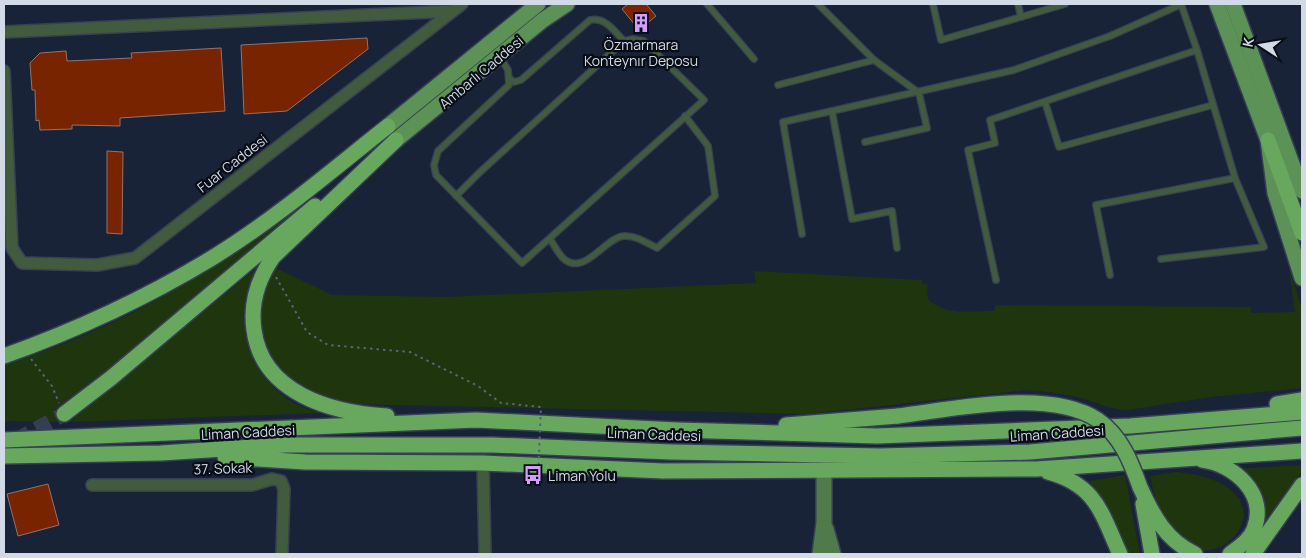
<svg xmlns="http://www.w3.org/2000/svg" width="1306" height="558" viewBox="0 0 1306 558" font-family="Manrope,sans-serif">
  <style>
    .green { fill: #1f350d }
    .building { fill: #792400; stroke: #927369 }
    .lines { fill: none; stroke-linecap: round; stroke-linejoin: round }
    .highway-tunnel { stroke: #353e52; stroke-width: 15; stroke-dasharray: 15 8; stroke-linecap: butt }
    .lane-casing { stroke: #374054; stroke-width: 8 }
    .street-casing { stroke: #374054; stroke-width: 14 }
    .secondary-casing { stroke: #374054; stroke-width: 18 }
    .primary-casing { stroke: #374054; stroke-width: 18 }
    .highway-casing { stroke: #374054; stroke-width: 18 }
    .path { stroke: #5a6376; stroke-width: 2; stroke-dasharray: 2.5 4; stroke-linecap: butt }
    .lane { stroke: #425b3e; stroke-width: 5.5 }
    .street { stroke: #425b3e; stroke-width: 11 }
    .secondary { stroke: #517a4b; stroke-width: 15 }
    .primary { stroke: #5c9255; stroke-width: 15 }
    .highway { stroke: #67a85e; stroke-width: 15 }
    .highway-bridge-casing { stroke: #374054; stroke-width: 18; stroke-linecap: butt }
    .path-bridge { stroke: #5a6376; stroke-width: 2; stroke-dasharray: 2.5 4; stroke-linecap: butt }
    .highway-bridge { stroke: #67a85e; stroke-width: 15 }
    .labels { text-anchor: middle; dominant-baseline: central; stroke-width: 4.5; stroke-linejoin: round; paint-order: stroke }
    .poi-label { font-size: 14px; fill: #d2d9e7; stroke: #080d16 }
    .street-label { font-size: 14px; fill: #d2d9e7; stroke: #080d16 }
  </style>
  <rect width="100%" height="100%" fill="#192338"/>
  <g class="green">
    <path d="M317 195 140 345 54 410 72 421 76 416 258 267C255 276 250 286 247 296 236 339 259 386 298 405 305 409 313 410 320 413L72 422 4 421V365C120 329 220 268 317 195Z"/>
    <path d="M276 268 332 295 446 297 756 283 754 271 922 280V284H927L928 299C944 316 972 311 994 311L996 305 1251 307V313L1295 312 1289 270 1302 308V388L1210 397 1128 410C1112 410 1097 403 1082 398 1063 394 1045 391 1026 390L808 414 347 404C328 400 304 396 289 383 258 359 248 297 276 268Z"/>
    <path d="M1302 465V472L1259 534V512L1233 469Z"/>
    <path d="M1177 472C1283 483 1241 558 1197 550 1193 548 1188 544 1185 541 1162 524 1156 503 1150 476Z"/>
    <path d="M1125 475 1140 554H1127L1090 481Z"/>
  </g>
  <g class="building">
    <path d="M628 4H646L656 16 639 30 622 9Z"/>
    <path d="M367 38 368 49 287 111 244 114 241 45Z"/>
    <path d="M221 48 225 111 120 118V126L72 125V129L40 130 39 120 36 121 35 90H32L30 63 40 53 66 51 67 61 132 58 131 53Z"/>
    <path d="M107 151 123 152 122 234 107 233Z"/>
    <path d="M48 484 59 525 18 536 7 494Z"/>
  </g>
  <g class="lines">
    <path class="highway-tunnel" d="M16 440 64 414"/>
    <g class="lane-casing">
      <g id="lane">
        <path d="M707 4 754 59"/>
        <path d="M818 4 874 60 919 93 927 128 865 142"/>
        <path d="M933 4 941 40 1021 17 1018 4"/>
        <path d="M1021 17 1065 4"/>
        <path d="M510 79 514 82 521 80 590 20C606 17 614 31 624 41"/>
        <path d="M778 85 874 60"/>
        <path d="M1045 102 1059 147 1213 105"/>
        <path d="M832 111 852 219 892 211 897 248"/>
        <path d="M456 196 479 173 624 41 633 39 644 41 704 100 522 263 436 175 434 165 438 151 509 85 508 70 500 57"/>
        <path d="M802 234 783 122 1014 70 1110 36 1182 4"/>
        <path d="M550 239C554 245 558 253 563 258 584 278 605 237 624 236 635 235 647 243 657 248L715 196 708 146 685 116"/>
        <path d="M1161 259 1264 247 1235 178"/>
        <path d="M1110 275 1096 205 1235 178 1197 50"/>
        <path d="M996 280 968 150 995 143 990 120 1197 50 1181 4"/>
      </g>
    </g>
    <g class="street-casing">
      <g id="street">
        <path d="M4 32 452 11"/>
        <path d="M4 71 12 248 22 263 97 265 135 258 462 4"/>
        <path d="M483 463 485 554"/>
        <path d="M92 485H252L272 479 281 481 284 489 282 554"/>
      </g>
    </g>
    <g class="secondary-casing">
      <g id="secondary">
        <path d="M826 529 833 554"/>
        <path d="M820 554 824 523V470"/>
      </g>
    </g>
    <g class="primary-casing">
      <g id="primary">
        <path d="M1217 4 1268 140 1275 193 1302 278"/>
        <path d="M1233 4 1302 191"/>
        <path d="M388 126 538 4"/>
        <path d="M396 140 543 20 567 4"/>
      </g>
    </g>
    <g class="highway-casing">
      <g id="highway">
        <path d="M1268 140 1302 233"/>
        <path d="M4 356C77 330 146 298 212 258 274 220 331 171 388 126"/>
        <path d="M1277 404 1302 400"/>
        <path d="M64 414 111 378 315 206"/>
        <path d="M387 416C331 413 262 393 254 330 250 303 258 279 273 257L396 140"/>
        <path d="M786 425 898 416"/>
        <path d="M4 440 476 420 677 430 877 436 1130 426 1302 412"/>
        <path d="M4 456 161 453 285 445H493L671 452 881 456 1030 452 1302 428"/>
        <path d="M225 457 305 462 483 463 663 471 1037 469 1302 451"/>
        <path d="M1202 460C1234 464 1268 494 1254 529 1250 540 1239 547 1230 554"/>
        <path d="M1048 472C1096 485 1101 512 1120 554"/>
        <path d="M1140 487C1153 516 1166 540 1195 554"/>
        <path d="M1143 504 1152 554"/>
        <path d="M1253 554 1302 485"/>
      </g>
    </g>
    <g class="path">
      <path d="M276 277 307 332 328 345 410 352 478 386 501 403 541 407"/>
      <path d="M31 359 52 386 59 403"/>
    </g>
    <use href="#lane" class="lane"/>
    <use href="#street" class="street"/>
    <use href="#secondary" class="secondary"/>
    <use href="#primary" class="primary"/>
    <use href="#highway" class="highway"/>
    <g class="highway-bridge-casing">
      <path id="highway-bridge" d="M898 416C954 409 1050 388 1098 420 1121 436 1131 462 1140 487"/>
    </g>
    <path class="path-bridge" d="M538 478 541 407"/>
    <use href="#highway-bridge" class="highway-bridge"/>
  </g>
  <defs>
    <g id="building-bare" transform="scale(1.5)"><path d="M-4-6H4V6H1V3H-1V6H-4ZM-2.5-4.3h1.7v1.8h-1.7ZM.8-4.3h1.7v1.8H.8ZM-2.5-1h1.7V.8h-1.7ZM.8-1h1.7V.8H.8Z" fill="#d29dfd" stroke="#080d16" stroke-width="2.5" paint-order="stroke"/></g>
    <g id="bus-bare" transform="scale(1.5)"><path d="M-5-6H5V4H4V6H2V4H-2V6H-4V4H-5ZM-3.5-4V0h7V-4ZM-3.5 1.2v1.5H-2V1.2ZM2 1.2v1.5H3.5V1.2Z" fill="#d29dfd" stroke="#080d16" stroke-width="2.5" paint-order="stroke"/></g>
  </defs>
  <g fill-rule="evenodd">
    <use href="#building-bare" x="641" y="23"/>
    <use href="#bus-bare" x="533" y="475"/>
  </g>
  <g class="labels">
    <g class="poi-label">
      <text x="641" y="44">Özmarmara<tspan x="641" dy="16">Konteynır Deposu</tspan></text>
      <text x="548" y="475" text-anchor="start">Liman Yolu</text>
    </g>
    <g class="street-label">
      <text transform="translate(481 72) rotate(-40)">Ambarlı Caddesi</text>
      <text transform="translate(232 163) rotate(-38)">Fuar Caddesi</text>
      <text transform="translate(248 432) rotate(-3)">Liman Caddesi</text>
      <text transform="translate(1057 433) rotate(-4)">Liman Caddesi</text>
      <text transform="translate(654 434) rotate(2)">Liman Caddesi</text>
      <text transform="translate(223 468) rotate(-2)">37. Sokak</text>
    </g>
  </g>
  <rect width="1306" height="558" fill="none" stroke="#d2d9e7" stroke-width="10"/>
  <g transform="translate(1261 45) rotate(282)" stroke="#080d16" stroke-width="4" paint-order="stroke">
  <path d="M0-4L9 19L0 12L-9 19Z" fill="#d2d9e7"/>
  <text y="-8" font-size="14" font-weight="bold" text-anchor="middle" fill="#d2d9e7">K</text>
  </g>
</svg>
